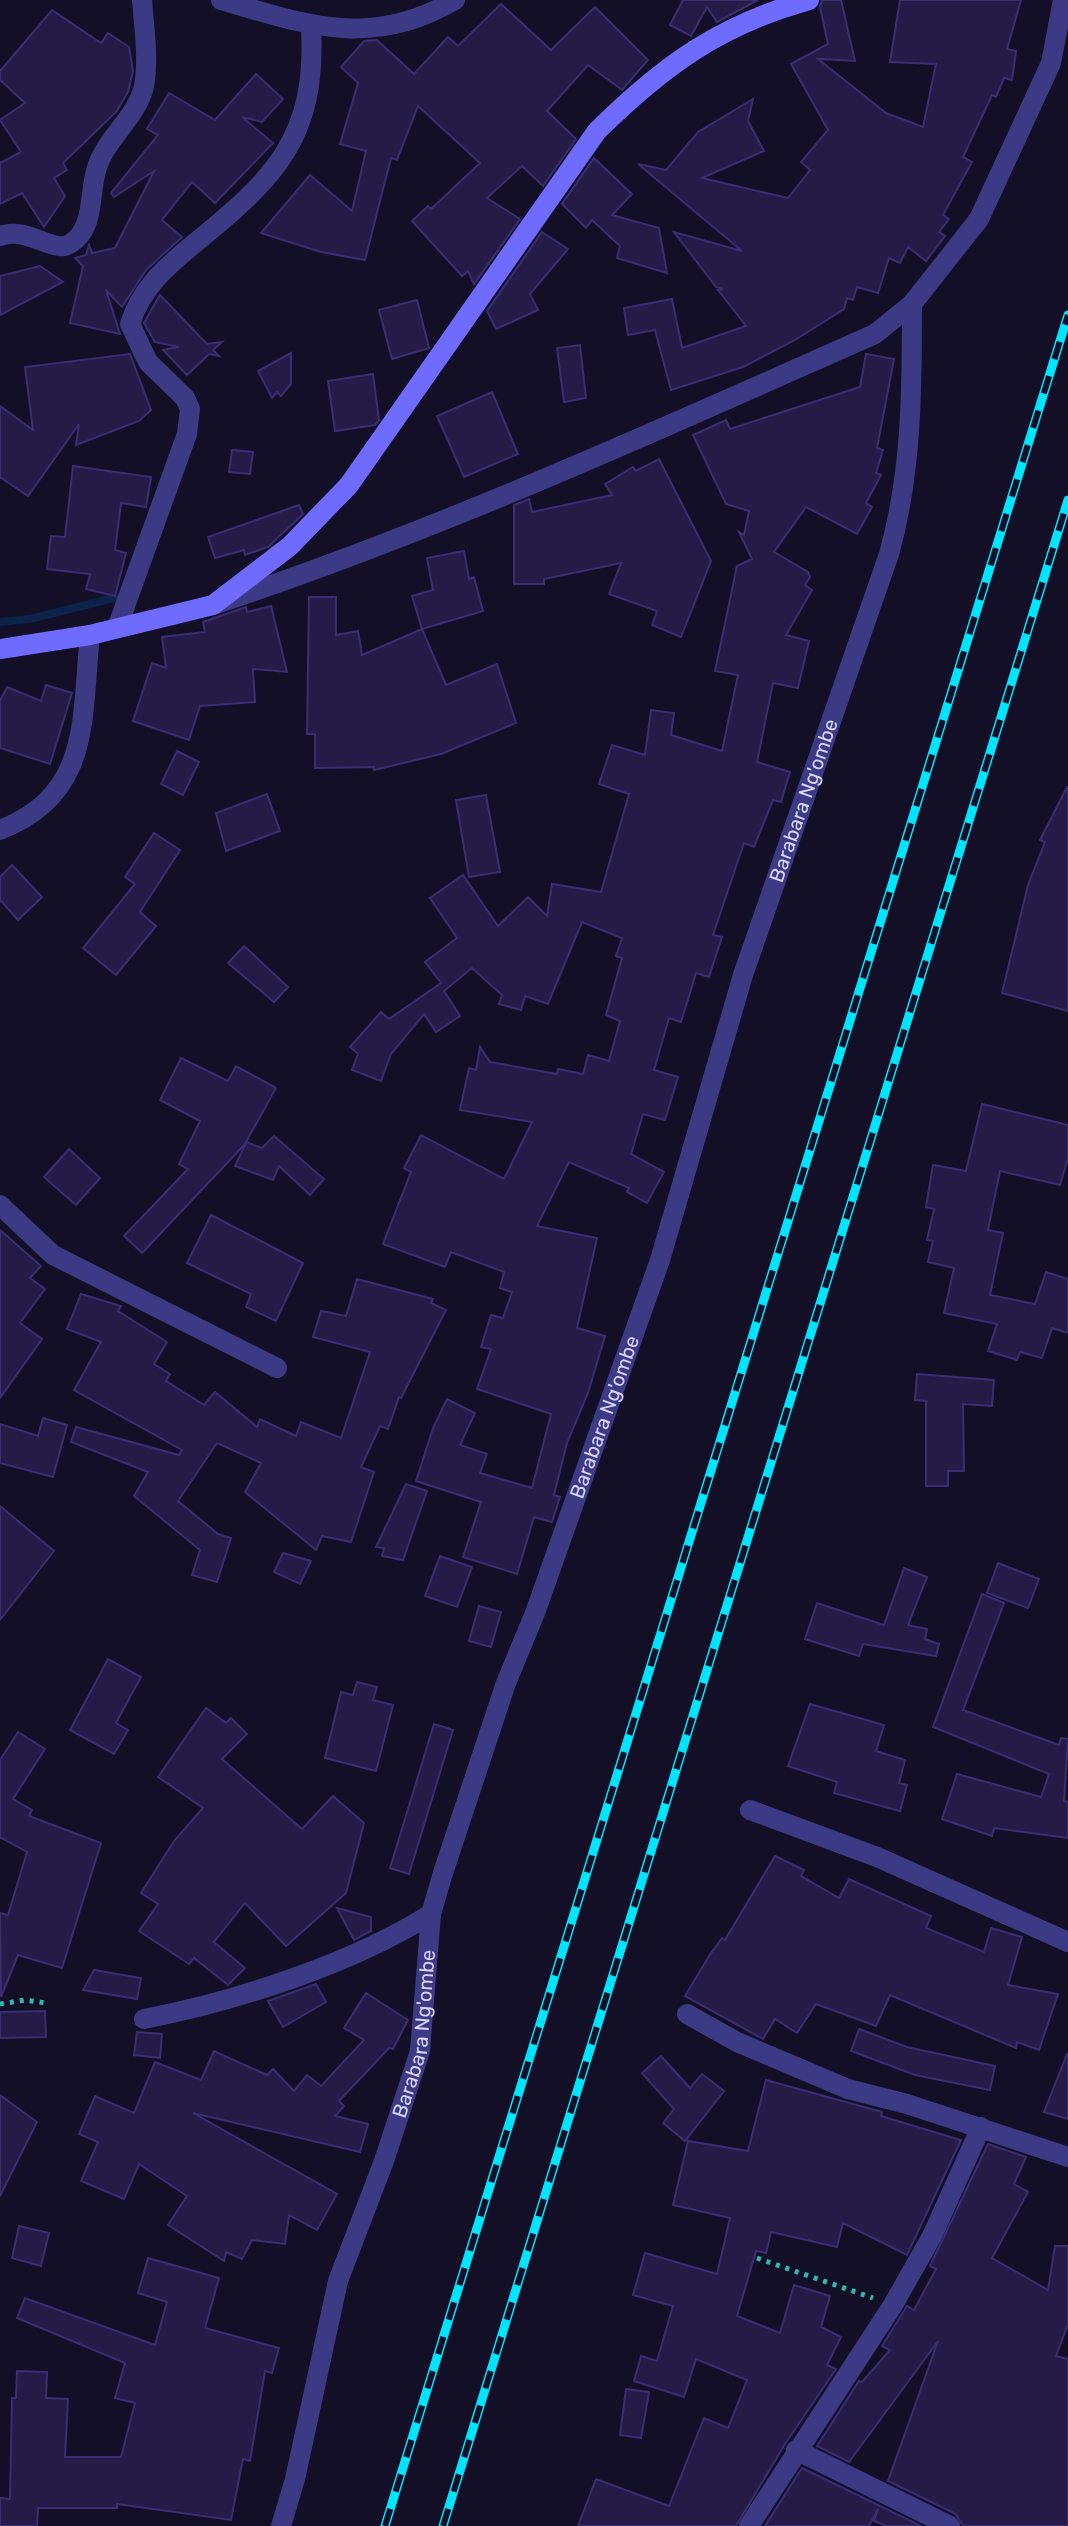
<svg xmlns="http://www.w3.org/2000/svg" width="1068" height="2526" viewBox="0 0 1068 2526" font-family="Rubik,sans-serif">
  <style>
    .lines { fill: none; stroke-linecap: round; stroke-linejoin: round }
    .stream { stroke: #0c2248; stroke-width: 8 }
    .building { fill: #241b47; stroke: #3b2d73; stroke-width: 2 }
    .path { stroke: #2fb8b0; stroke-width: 5; stroke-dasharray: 4 6; stroke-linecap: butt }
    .minor { stroke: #3d3a85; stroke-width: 20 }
    .tertiary { stroke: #3d3a85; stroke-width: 20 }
    .secondary { stroke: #6f6bff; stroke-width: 20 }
    .rail-casing { stroke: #00e5ff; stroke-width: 9 }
    .rail { stroke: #130f26; stroke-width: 6; stroke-dasharray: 18; stroke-linecap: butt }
    .labels { text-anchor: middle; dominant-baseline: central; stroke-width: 8; stroke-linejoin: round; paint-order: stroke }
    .street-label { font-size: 20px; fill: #d9d4ff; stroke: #130f26 }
  </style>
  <rect width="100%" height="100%" fill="#130f26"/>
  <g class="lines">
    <path class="stream" d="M0 622 30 619 126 595"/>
  </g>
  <g class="building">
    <path d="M683 0H758L717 22 707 7 691 36 670 25Z"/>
    <path d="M822 0H841L855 61 818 59 886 113 923 127 936 64 890 62 900 0H1021L1007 49 1016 51 1012 80 1004 78 996 97 992 95 963 157 972 162 943 215 949 219 939 232 945 236 926 261 908 247 900 263 889 258 878 293 857 287 853 300 847 298 844 309 795 340 743 367 671 390 655 330 628 335 624 308 672 299 682 348 746 326 718 290 723 289 716 287 674 232 742 251 638 164 666 170 698 132 753 99 748 121 764 151 702 178 788 198 810 170 801 162 828 130 791 64 828 44 820 7Z"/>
    <path d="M501 4 551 50 595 7 648 60 622 90 588 65 547 111 576 139 543 186 522 166 487 198 520 219 474 284 468 271 462 276 412 221 428 206 431 209 480 163 418 106 397 160 391 158 365 260 321 252 261 233 310 175 352 211 366 151 340 144 358 83 341 67 364 41 377 40 414 74 448 37 458 46Z"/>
    <path d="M52 10 101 43 108 33 129 47 133 71 128 92 117 111 63 163 67 170 54 178 65 196 44 227 22 193 0 204V163L21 152 0 120 25 103 0 80V71Z"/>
    <path d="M256 74 283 99 262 122 242 117 273 143 215 203 192 182 162 220 182 237 146 270 122 307 106 290 120 334 70 323 83 266 75 258 86 255 89 245 92 253 115 248 154 171 114 197 111 193 158 135 147 129 169 93 215 120Z"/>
    <path d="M594 158 632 194 612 215 659 228 667 273 617 258 620 246 592 220 586 228 562 204Z"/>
    <path d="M542 232 568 249 530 294 538 310 496 329 487 311Z"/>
    <path d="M40 266 63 282 0 315V276Z"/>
    <path d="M160 295 207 344 222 342 213 350 219 356 209 354 187 375 163 350 179 347 155 342 144 323Z"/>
    <path d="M417 300 429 348 392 359 379 310Z"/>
    <path d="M580 345 586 398 564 402 557 348Z"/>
    <path d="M291 353V384L281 396 277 392 272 398 258 371Z"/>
    <path d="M130 354 151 410 139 421 76 445 79 424 28 496 0 477V406L33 430 25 367Z"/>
    <path d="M866 354 894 359 877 448 883 450 876 473 881 475 866 503 872 507 857 534 806 507 774 552 808 572 810 577 805 585 812 590 786 635 809 641 798 688 773 683 757 762 790 772 781 802 773 800 754 847 744 843 713 935 722 937 709 977 696 973 681 1022 669 1018 654 1070 678 1077 665 1120 643 1114 631 1154 664 1172 647 1203 627 1192 629 1188 569 1162 537 1226 597 1238 577 1328 605 1336 588 1393 567 1443 554 1495 560 1497 552 1522 534 1517 517 1574 463 1557 481 1502 416 1481 433 1428 447 1399 475 1413 460 1445 487 1454 480 1473 532 1488 551 1414 477 1389 491 1349 481 1347 491 1315 503 1318 512 1292 500 1288 504 1272 451 1252 445 1267 383 1244 411 1172 404 1168 421 1135 504 1179 532 1122 460 1110 469 1068 476 1070 480 1047 490 1062 557 1074 558 1069 583 1074 588 1055 609 1061 620 1021 606 1015 622 958 616 956 622 938 582 922 548 1004 525 996 521 1010 499 1004 502 995 472 968 444 991 460 1016 436 1032 424 1014 391 1054 381 1081 352 1070 358 1054 350 1047 381 1012 389 1019 441 983 425 962 457 938 430 898 463 875 498 926 528 897 547 916 552 884 601 892 629 794 599 784 612 745 645 755 651 710 674 713 671 735 722 751 738 675 715 671 737 566 752 559 739 532 744 535 749 511 726 504 693 435 726 420 730 429 860 387Z"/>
    <path d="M373 374 379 420 375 425 335 431 328 381Z"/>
    <path d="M492 392 518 454 464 477 437 416Z"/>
    <path d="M232 450 253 452 250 474 229 472Z"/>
    <path d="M659 459 711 561 681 637 652 625 657 611 609 594 621 563 544 579V584H514V505L529 499 532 512 612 495 605 484 633 467 636 471Z"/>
    <path d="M73 466 151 477 146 507 121 503 115 550 126 553 115 596 86 589 90 574 47 569 51 536 65 537Z"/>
    <path d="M299 505 303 514 268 547 245 555 244 550 215 558 208 537Z"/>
    <path d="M464 551 469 579 474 577 483 611 422 629 412 596 433 590 427 558Z"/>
    <path d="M309 597H336V635L358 631 362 655 422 629 446 685 497 664 516 723 441 754 374 770V767L315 768V734H307Z"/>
    <path d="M271 606 287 672 253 669 255 702 200 706 189 740 133 721 152 663 166 668 162 637 205 632 203 622 246 607 247 612Z"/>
    <path d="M46 685 72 693 50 764 0 748V701L7 687 41 701Z"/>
    <path d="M177 751 199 762 183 795 161 784Z"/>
    <path d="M1067 787H1068V1011L1002 993 1028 885 1045 842 1040 840Z"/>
    <path d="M267 794 280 831 226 851 216 813Z"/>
    <path d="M486 795 500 872 469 877 456 800Z"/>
    <path d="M154 833 180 850 140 912 156 926 116 975 83 948 135 884 125 877Z"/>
    <path d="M12 865 42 897 18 920 0 900V877Z"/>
    <path d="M244 946 288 987 274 1002 228 963Z"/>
    <path d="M181 1058 228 1081 236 1066 276 1088 246 1142 262 1148 274 1136 324 1179 310 1195 279 1166 273 1180 235 1166 246 1143 142 1253 124 1236 188 1169 179 1164 200 1121 160 1100Z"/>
    <path d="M982 1104 1068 1125V1158L1060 1185 1000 1171 988 1230 1003 1233 990 1295 1035 1304 1046 1272 1068 1279V1333L1052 1328 1042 1358 1020 1352 1017 1360 988 1351 997 1324 944 1313 954 1268 928 1262 933 1241 927 1240 934 1209 926 1207 933 1165 966 1171Z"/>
    <path d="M69 1149 100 1178 76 1205 44 1177Z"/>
    <path d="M211 1215 303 1263 276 1321 246 1307 251 1294 187 1263Z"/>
    <path d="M0 1230 41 1266 30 1278 45 1289 20 1323 42 1339 0 1398Z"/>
    <path d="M357 1279 433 1299 431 1303 446 1310 401 1398 399 1397 388 1429 380 1426 361 1467 374 1472 351 1542 322 1536 316 1550 245 1492 261 1463 217 1443 178 1501 218 1534 231 1538 217 1582 192 1575 200 1550 134 1496 148 1472 71 1442 76 1427 179 1455 182 1450 74 1390 101 1342 67 1329 81 1294 121 1306 118 1311 167 1342 154 1364 170 1374 166 1381 204 1405 215 1392 257 1427 260 1419 296 1436 301 1422 341 1438 370 1352 313 1337 321 1311 346 1316Z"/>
    <path d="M917 1374 994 1380 992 1406 963 1404 964 1471H948V1486H926V1401L915 1400Z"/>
    <path d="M43 1418 67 1425 53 1477 0 1463V1424L38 1436Z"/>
    <path d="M406 1484 427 1491 403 1560 382 1556 384 1548 376 1547Z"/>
    <path d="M0 1506 54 1551 0 1620Z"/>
    <path d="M283 1553 311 1561 300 1584 274 1572Z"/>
    <path d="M440 1556 472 1567 457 1607 425 1596Z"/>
    <path d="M998 1563 1039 1579 1028 1608 987 1593Z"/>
    <path d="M904 1568 927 1577 908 1625 927 1629 925 1639 939 1644 936 1656 863 1644 859 1656 805 1639 817 1603 884 1625Z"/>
    <path d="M982 1594 1004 1603 963 1710 1059 1745 1061 1738 1068 1739 1064 1801 1068 1802V1838L994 1828 992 1836 942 1819 957 1774 1041 1797 1049 1774 933 1727Z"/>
    <path d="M479 1606 501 1612 491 1647 469 1641Z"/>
    <path d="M108 1659 141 1677 116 1723 128 1730 114 1754 70 1730Z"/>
    <path d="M357 1682 377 1687 373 1700 393 1705 376 1771 325 1758 341 1692 353 1695Z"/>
    <path d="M810 1704 884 1725 876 1751 905 1760 899 1783 907 1785 900 1811 834 1793 837 1782 788 1766Z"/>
    <path d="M206 1708 226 1723 231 1718 247 1734 222 1759 302 1829 333 1796 364 1823 346 1893 286 1946 245 1903 214 1942 245 1968 228 1985 194 1958 189 1964 139 1931 158 1904 141 1893 174 1841 203 1808 158 1777Z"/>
    <path d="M434 1724 453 1730 409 1874 390 1868Z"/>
    <path d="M18 1732 45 1749 13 1799 32 1810 29 1816 101 1843 62 1968 18 1955 1 1997 0 1913 8 1915 27 1852 0 1837V1760Z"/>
    <path d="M775 1856 804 1870 801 1876 839 1898 849 1879 931 1916 926 1928 984 1952 991 1928 1022 1937 1008 1985 1058 1994 1039 2050 1017 2042 1016 2048 890 1995 876 2026 816 2004 797 2033 775 2019 763 2039 685 1996 709 1956 722 1938 725 1940Z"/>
    <path d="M337 1908 371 1917V1931L354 1940Z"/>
    <path d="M94 1970 141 1978 137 1999 83 1990Z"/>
    <path d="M316 1984 326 2002 283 2027 268 2001Z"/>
    <path d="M366 1993 408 2020 393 2049 389 2048 339 2101 344 2106 335 2116 368 2124 360 2152 193 2113 337 2194 317 2230 289 2215 285 2244 252 2240 242 2259 226 2252 224 2261 168 2225 187 2196 139 2164 124 2199 81 2181 98 2142 79 2134 95 2096 134 2113 155 2062 201 2080 214 2051 267 2075 273 2069 294 2091 307 2075 321 2086 364 2040 344 2028Z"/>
    <path d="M45 2011 46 2037 0 2038V2012Z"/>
    <path d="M859 2029 907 2047 995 2066 990 2090 915 2075 851 2051Z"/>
    <path d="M137 2032 162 2034 160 2058 134 2055Z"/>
    <path d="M1067 2054 1068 2055V2119L1044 2112Z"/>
    <path d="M661 2056 690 2088 702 2074 724 2091 685 2141 663 2123 674 2109 642 2073Z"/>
    <path d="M766 2080 882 2112 881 2116 961 2140 907 2255 843 2223 837 2247 771 2232 766 2253 756 2251 737 2316 780 2333 794 2285 830 2296 821 2327 841 2337 827 2365 836 2369 785 2444 736 2526H578L596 2479 669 2506 704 2418 728 2428 747 2380 696 2359 684 2397 634 2381 641 2356 657 2361 673 2306 633 2295 645 2253 717 2274 730 2218 673 2205 688 2141 748 2151Z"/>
    <path d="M0 2095 37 2122 0 2196Z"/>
    <path d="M988 2144 1026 2157 1014 2184 1028 2192 992 2258 1048 2290 1055 2246H1068V2324L1056 2356 1068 2359V2526H963L956 2514 888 2481 938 2341 849 2462 817 2446 859 2381 862 2382 890 2350 882 2346 907 2306 914 2310 936 2269 930 2266Z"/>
    <path d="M19 2226 49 2233 41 2266 12 2258Z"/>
    <path d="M148 2258 219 2278 205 2328 279 2348 272 2373 265 2371 250 2461 243 2459 231 2520 117 2504V2508H38L37 2526H0V2498L10 2499 12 2398H16L17 2371 47 2372 46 2398 68 2399 65 2457H121L135 2403 115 2398 125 2363 17 2318 25 2298 155 2345 167 2302 138 2293Z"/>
    <path d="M626 2389 649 2392 641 2438 620 2435Z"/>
    <path d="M802 2468 921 2526H886L874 2521 878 2509 869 2526H765Z"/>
  </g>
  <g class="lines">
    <g class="path">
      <path d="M0 2004 25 2000 46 2003"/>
      <path d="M757 2258 873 2298"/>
    </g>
    <g class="minor">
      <path d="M221 0C306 25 372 49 455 0"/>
      <path d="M0 236C28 226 53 254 70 244 95 229 89 194 96 171 104 139 137 118 144 86 149 60 144 26 142 0"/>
      <path d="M117 628 187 434 190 409 185 398 148 362 130 324C141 288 167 266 195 243 276 177 317 137 311 27"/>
      <path d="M0 830C92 794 81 719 90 635"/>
      <path d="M0 1205 53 1255 277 1368"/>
      <path d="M750 1810 877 1857 1068 1942"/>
      <path d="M687 2014 737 2042 848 2089 907 2104 1068 2157"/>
      <path d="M144 2019C237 2001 351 1964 431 1914"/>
      <path d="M796 2450 950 2526"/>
      <path id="s1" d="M281 2526 295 2479 338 2281 384 2161 420 2051 431 1914 443 1873 506 1683 535 1613 660 1260 743 975 889 554C912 472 912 389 912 304"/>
      <path d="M749 2526 893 2305 932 2236 981 2127"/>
    </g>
    <path class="tertiary" d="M216 604C442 529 658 430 875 334L912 304 979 219 1051 63 1063 0"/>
    <path class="secondary" d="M0 649 90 635 213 605 290 546 349 485 597 131C663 66 719 25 809 0"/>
    <g class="rail-casing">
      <g id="rail">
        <path d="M385 2526 1068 315"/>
        <path d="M443 2526 1068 500"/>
      </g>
    </g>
    <use href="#rail" class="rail"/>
  </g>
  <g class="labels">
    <g class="street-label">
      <text stroke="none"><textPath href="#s1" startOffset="1808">Barabara Ng'ombe</textPath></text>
      <text stroke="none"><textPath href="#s1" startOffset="1160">Barabara Ng'ombe</textPath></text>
      <text stroke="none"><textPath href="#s1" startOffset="512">Barabara Ng'ombe</textPath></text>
    </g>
  </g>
</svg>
